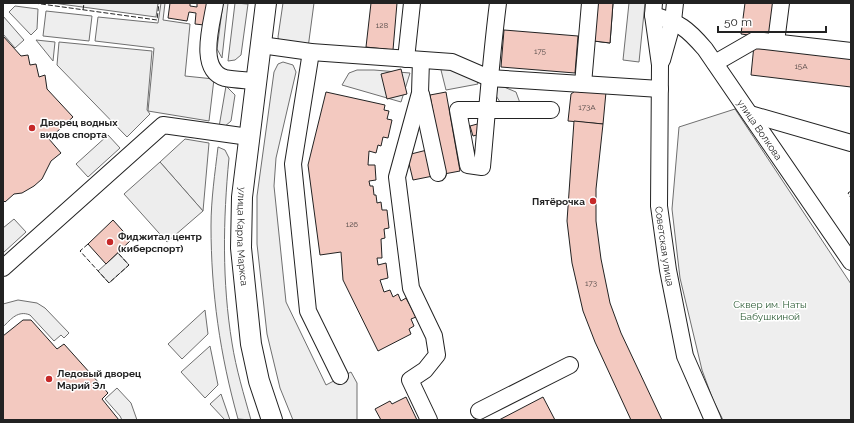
<svg xmlns="http://www.w3.org/2000/svg" width="854" height="423" viewBox="0 0 854 423" font-family="Raleway,sans-serif">
  <style>
    .green { fill: #eee; stroke: #6f6f6f }
    .parking { fill: #ededed; stroke: #6f6f6f }
    .building { fill: #f3c9c0; stroke: #222 }
    .lines { fill: none; stroke-linecap: round; stroke-linejoin: round }
    .minor-casing { stroke: #222; stroke-width: 18 }
    .major-casing { stroke: #222; stroke-width: 22 }
    .minor { stroke: #fff; stroke-width: 16 }
    .major { stroke: #fff; stroke-width: 20 }
    .fence { stroke: #222; stroke-width: 1; stroke-dasharray: 5 2; stroke-linecap: butt }
    .poi-dot { fill: #c62828; stroke: #fff; stroke-width: 1.5 }
    .labels { text-anchor: middle; dominant-baseline: central; stroke-width: 3; stroke-linejoin: round; paint-order: stroke }
    .number-label { font-size: 8px; fill: #564c4a }
    .poi-label { font-size: 10px; font-weight: bold; fill: #222; stroke: #fff; text-anchor: start }
    .street-label { font-size: 10px; fill: #222; stroke: #fff }
    .park-label { font-size: 10px; fill: #2f5e38; stroke: #fff }
  </style>
  <rect width="100%" height="100%" fill="#fff"/>
  <g class="green">
    <path d="M161 3H165L163 20 190 24 185 76 214 79 209 121 148 111 154 48 95 41 98 17 158 23Z"/>
    <path d="M223 3H228L222 58 217 49Z"/>
    <path d="M235 3 248 4 241 55 235 60 228 61Z"/>
    <path d="M283 3H314L308 48 279 42 278 37Z"/>
    <path d="M15 6 38 9 37 29 31 35 9 12Z"/>
    <path d="M46 11 92 16 89 41 43 36Z"/>
    <path d="M3 16 24 40 15 48 3 34Z"/>
    <path d="M36 40 55 42 53 61Z"/>
    <path d="M283 62 293 65 296 72 276 158 274 186 286 302 326 385 351 372 357 383V420H293L280 388 267 334 257 244V196L274 72 278 64Z"/>
    <path d="M443 63 475 76 478 84 446 90 441 70Z"/>
    <path d="M357 70H374L410 73 401 102 342 85 349 73Z"/>
    <path d="M226 86 235 95 231 121 224 127H219Z"/>
    <path d="M490 86 504 87 516 92 520 103 500 102Z"/>
    <path d="M735 109 851 284V420H723L713 400 702 370 680 278 672 209 679 127Z"/>
    <path d="M108 135 120 148 88 177 76 164Z"/>
    <path d="M185 139 209 143 203 211 160 162Z"/>
    <path d="M218 147 225 150 229 158C223 220 222 282 232 343 236 369 244 395 251 420L238 419C220 355 211 292 211 226 211 199 215 173 218 147Z"/>
    <path d="M14 219 26 232 3 253V228Z"/>
    <path d="M118 253 129 265 109 283 98 271Z"/>
    <path d="M18 300 37 303 45 308 69 333 64 338 61 335 54 341 30 315C18 310 11 319 3 327V304Z"/>
    <path d="M205 310 208 334 182 359 168 344Z"/>
    <path d="M210 346 218 385 205 398 181 372Z"/>
    <path d="M117 388 131 403 137 420H122L120 416 105 399Z"/>
    <path d="M221 394 230 420H225L210 404Z"/>
  </g>
  <g class="parking">
    <path d="M53 3H158L156 17Z"/>
    <path d="M629 3H645L639 62 623 60Z"/>
    <path d="M59 42 152 51 147 110 150 114 127 137 57 65Z"/>
    <path d="M160 162 203 211 167 242 124 194Z"/>
  </g>
  <g class="building">
    <path d="M170 3H190V6L197 7V3H216L213 26 195 24 196 13 189 12 187 21 168 18Z"/>
    <path d="M371 3H397L393 50 366 47Z"/>
    <path d="M597 3H613L610 43 594 41Z"/>
    <path d="M597 3H613L610 43 594 41Z"/>
    <path d="M745 3H776L771 38 741 34Z"/>
    <path d="M504 30 578 36 575 73 501 67Z"/>
    <path d="M3 36 21 56 28 55 30 65 36 64 39 77 45 75 47 89 73 117 49 139 61 153 51 161 42 179 34 186 22 193 14 194 5 202 3 200Z"/>
    <path d="M754 45 851 56V87L751 75Z"/>
    <path d="M401 69 407 94 387 99 381 74Z"/>
    <path d="M578 89 606 92 603 124 568 121 571 94Z"/>
    <path d="M326 92 385 105 384 110 389 111 387 119 392 120 388 138 383 137 381 146 378 145 376 153 369 151 368 165H375L376 180 369 181 370 186H373L374 195H376L377 203 381 202 382 210H387L389 228 384 229 385 238 381 239 382 258H377L378 265 386 263 388 278 380 280 384 292 390 290 393 297 398 294 401 301 406 298 416 317 411 319 414 326 409 329 411 334 378 351 343 280 341 252 320 255 308 165Z"/>
    <path d="M446 92 460 171 444 174 430 95Z"/>
    <path d="M574 121 603 124 596 189V221L601 259 610 303 621 333 662 420H631L595 342 583 311 572 263 567 221Z"/>
    <path d="M481 123 484 133 473 136 470 126Z"/>
    <path d="M427 150 433 176 413 180 407 155Z"/>
    <path d="M113 220 131 240 106 264 88 244Z"/>
    <path d="M23 320H31L57 349 64 344 108 393 102 399 119 420H3V336Z"/>
    <path d="M406 397 417 420H381L375 409 390 401 392 404Z"/>
    <path d="M543 397 555 420H499Z"/>
  </g>
  <g class="lines">
    <g class="minor-casing">
      <g id="minor">
        <path d="M215 3C212 23 197 70 225 78 234 80 246 80 255 81"/>
        <path d="M498 3C491 58 487 112 482 167L468 165 458 110H551"/>
        <path id="s1" d="M654 3 653 15 660 65 659 206 668 270 685 356 713 420"/>
        <path id="s2" d="M653 15C680 23 687 28 705 49L851 262"/>
        <path d="M776 42 781 3"/>
        <path d="M261 45 311 52 452 62 489 78 660 89"/>
        <path d="M311 52 293 164 308 311 340 376"/>
        <path d="M406 59 412 3"/>
        <path d="M421 60 420 93 397 177 411 288 434 336 437 355 425 370 410 380 429 420"/>
        <path d="M662 60 673 21 675 3"/>
        <path d="M715 63 755 40 851 51"/>
        <path d="M583 84 590 3"/>
        <path d="M421 94 438 173"/>
        <path d="M750 114 851 143"/>
        <path d="M3 268 163 125 249 137"/>
        <path d="M479 411 570 365"/>
      </g>
    </g>
    <g class="major-casing">
      <g id="major">
        <path id="s3" d="M266 3 242 197 241 248 251 344 259 381 272 420"/>
      </g>
    </g>
    <use href="#minor" class="minor"/>
    <use href="#major" class="major"/>
    <g class="fence">
      <path d="M34 3 157 20 159 3"/>
      <path d="M83 10 84 3"/>
      <path d="M851 191 848 193 851 198"/>
      <path d="M88 244 80 251 109 283 129 265 118 253"/>
    </g>
  </g>
  <g class="poi-dot">
    <circle cx="32" cy="128" r="4"/>
    <circle cx="593" cy="201" r="4"/>
    <circle cx="110" cy="242" r="4"/>
    <circle cx="49" cy="379" r="4"/>
  </g>
  <g class="labels">
    <g class="number-label">
      <text x="382" y="25">128</text>
      <text x="540" y="51">175</text>
      <text x="801" y="66">15А</text>
      <text x="587" y="107">173А</text>
      <text x="352" y="224">126</text>
      <text x="591" y="283">173</text>
    </g>
    <g class="poi-label">
      <text x="40" y="122">Дворец водных<tspan x="40" dy="12">видов спорта</tspan></text>
      <text x="585" y="201" text-anchor="end">Пятёрочка</text>
      <text x="118" y="236">Фиджитал центр<tspan x="118" dy="12">(киберспорт)</tspan></text>
      <text x="57" y="373">Ледовый дворец<tspan x="57" dy="12">Марий Эл</tspan></text>
    </g>
    <g class="street-label">
      <text stroke="none"><textPath href="#s2" startOffset="161">улица Волкова</textPath></text>
      <text stroke="none"><textPath href="#s3" startOffset="235">улица Карла Маркса</textPath></text>
      <text stroke="none"><textPath href="#s1" startOffset="244">Советская улица</textPath></text>
    </g>
    <g class="park-label">
      <text x="770" y="304">Сквер им. Наты<tspan x="770" dy="12">Бабушкиной</tspan></text>
    </g>
  </g>
  <rect width="854" height="423" fill="none" stroke="#222222" stroke-width="8"/>
  <path d="M718 26v6h108v-6" fill="none" stroke="#222222" stroke-width="2"/>
  <text x="724" y="26" font-size="12" fill="#222222" stroke="#ffffff" stroke-width="3" paint-order="stroke">50 m</text>
</svg>
